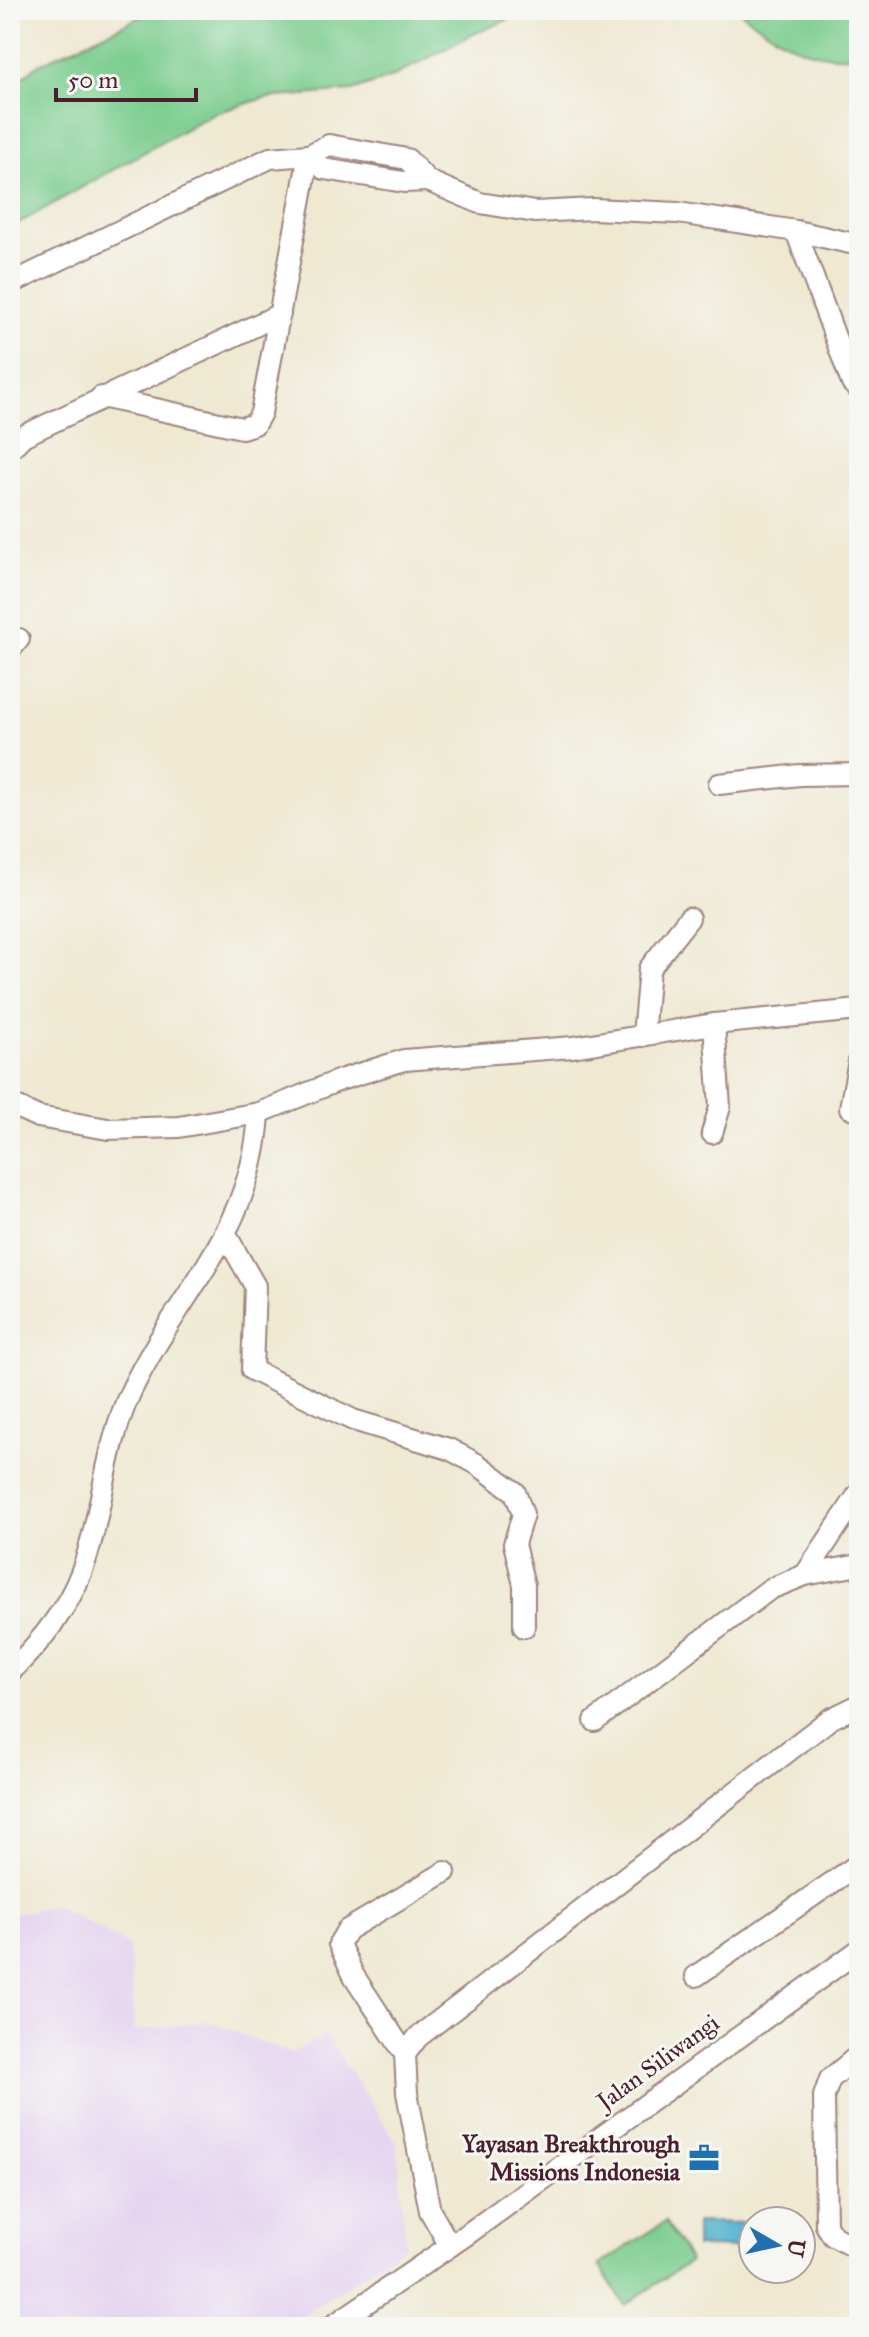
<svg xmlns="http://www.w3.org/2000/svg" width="869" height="2337" viewBox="0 0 869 2337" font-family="'IM FELL Great Primer',serif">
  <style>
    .built { fill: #e4d3f1 }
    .green { fill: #7ccd8f; stroke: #63765d; stroke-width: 2 }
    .water { fill: #50b3cf; stroke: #4d697d; stroke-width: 2 }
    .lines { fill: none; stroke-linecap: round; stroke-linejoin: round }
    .minor-casing { stroke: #9c847e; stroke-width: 24 }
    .minor { stroke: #fff; stroke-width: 20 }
    .labels { text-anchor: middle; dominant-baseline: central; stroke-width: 6; stroke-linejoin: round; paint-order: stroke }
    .street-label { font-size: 24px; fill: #4a1f2b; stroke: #f6f6f2 }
    .poi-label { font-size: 24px; font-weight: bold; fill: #4a1f2b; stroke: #f6f6f2; text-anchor: end }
  </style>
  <rect width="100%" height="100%" fill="#f6f6f2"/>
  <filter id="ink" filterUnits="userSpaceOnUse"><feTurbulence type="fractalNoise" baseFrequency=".0125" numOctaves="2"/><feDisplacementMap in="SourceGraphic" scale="16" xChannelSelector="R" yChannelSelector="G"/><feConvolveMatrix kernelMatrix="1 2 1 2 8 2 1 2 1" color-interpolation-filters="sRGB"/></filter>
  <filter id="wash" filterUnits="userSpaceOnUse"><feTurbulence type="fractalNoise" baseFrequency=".006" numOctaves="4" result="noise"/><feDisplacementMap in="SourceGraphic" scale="32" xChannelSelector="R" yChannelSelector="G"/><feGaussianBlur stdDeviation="1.8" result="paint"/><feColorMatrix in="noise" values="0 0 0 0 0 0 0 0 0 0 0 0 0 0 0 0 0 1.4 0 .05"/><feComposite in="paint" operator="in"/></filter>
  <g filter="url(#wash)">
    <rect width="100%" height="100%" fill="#efe9d2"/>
    <path class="built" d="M55 1905 129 1946 135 2031 209 2021 290 2054 326 2035 397 2143 406 2245 286 2327H10V1915Z"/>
    <g class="green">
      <path d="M155 10H532L471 35 392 77 352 91 265 98 212 114 10 228V87L39 64Z"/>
      <path d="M738 10H859V55C809 62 775 38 738 10Z"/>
      <path d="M665 2222 690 2261 625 2305 599 2265Z"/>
    </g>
    <path class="water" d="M696 2222 753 2223V2248L696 2247Z"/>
  </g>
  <g filter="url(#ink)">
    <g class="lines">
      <g class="minor-casing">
        <g id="minor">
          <path d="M309 155 324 169 404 182 428 181"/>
          <path d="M796 231 852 383 859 390"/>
          <path d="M10 284 270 158 309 155 329 145 407 159 428 181 480 203 535 212 593 209 678 213 796 231 859 245"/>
          <path d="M101 397 242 428 255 424 261 413 309 155"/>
          <path d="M10 449 23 436 280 314"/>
          <path d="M10 650 19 639"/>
          <path d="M719 784 800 775 859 774"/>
          <path d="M643 1036 649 969 689 918"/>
          <path d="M10 1104 38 1117 108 1129 179 1127 259 1113 340 1080 404 1060 573 1047 714 1024 859 1010"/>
          <path d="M850 1108 859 1061"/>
          <path d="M712 1133 720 1107 714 1024"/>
          <path d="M226 1235 255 1286 252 1370 353 1420 449 1449 477 1464 515 1492 523 1514 514 1544 524 1585V1627"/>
          <path d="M805 1575 859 1493"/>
          <path d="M10 1672C38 1645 67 1610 81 1573 103 1515 104 1449 131 1391 178 1293 253 1230 259 1113"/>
          <path d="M595 1721 770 1589 805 1575 859 1565"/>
          <path d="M696 1976 859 1864"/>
          <path d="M405 2054 354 1976 339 1944 347 1930 445 1872"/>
          <path d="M859 2055 830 2079 824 2096 826 2225 833 2236 859 2250"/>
          <path d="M450 2246 430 2211 407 2093 405 2054 418 2037 830 1719 859 1705"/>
          <path d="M331 2327 469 2233 859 1950"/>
        </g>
      </g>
      <use href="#minor" class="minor"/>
    </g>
  </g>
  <defs>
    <g id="office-bare" transform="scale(2.4)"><path d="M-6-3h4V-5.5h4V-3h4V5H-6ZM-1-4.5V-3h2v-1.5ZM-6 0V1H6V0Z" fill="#1f6fb2" stroke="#f6f6f2" stroke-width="2.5" paint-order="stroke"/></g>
  </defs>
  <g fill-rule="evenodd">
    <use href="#office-bare" x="704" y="2158"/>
  </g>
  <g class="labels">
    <g class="street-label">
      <text transform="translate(658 2062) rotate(-36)">Jalan Siliwangi</text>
    </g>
    <g class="poi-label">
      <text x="680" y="2144">Yayasan Breakthrough<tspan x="680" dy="28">Missions Indonesia</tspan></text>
    </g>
  </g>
  <rect width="869" height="2337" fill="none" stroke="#f6f6f2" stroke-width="40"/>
  <g transform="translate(777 2245) rotate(99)"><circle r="38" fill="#f6f6f2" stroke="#b1a0a2" stroke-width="2"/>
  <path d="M0-6L14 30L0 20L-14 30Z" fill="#1f6fb2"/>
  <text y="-12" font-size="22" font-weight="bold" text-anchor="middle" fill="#4a1f2b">U</text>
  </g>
  <path d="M56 88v12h140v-12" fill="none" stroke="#4a1f2b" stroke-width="4"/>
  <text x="68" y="88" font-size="24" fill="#4a1f2b" stroke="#f6f6f2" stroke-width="6" paint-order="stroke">50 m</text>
</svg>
